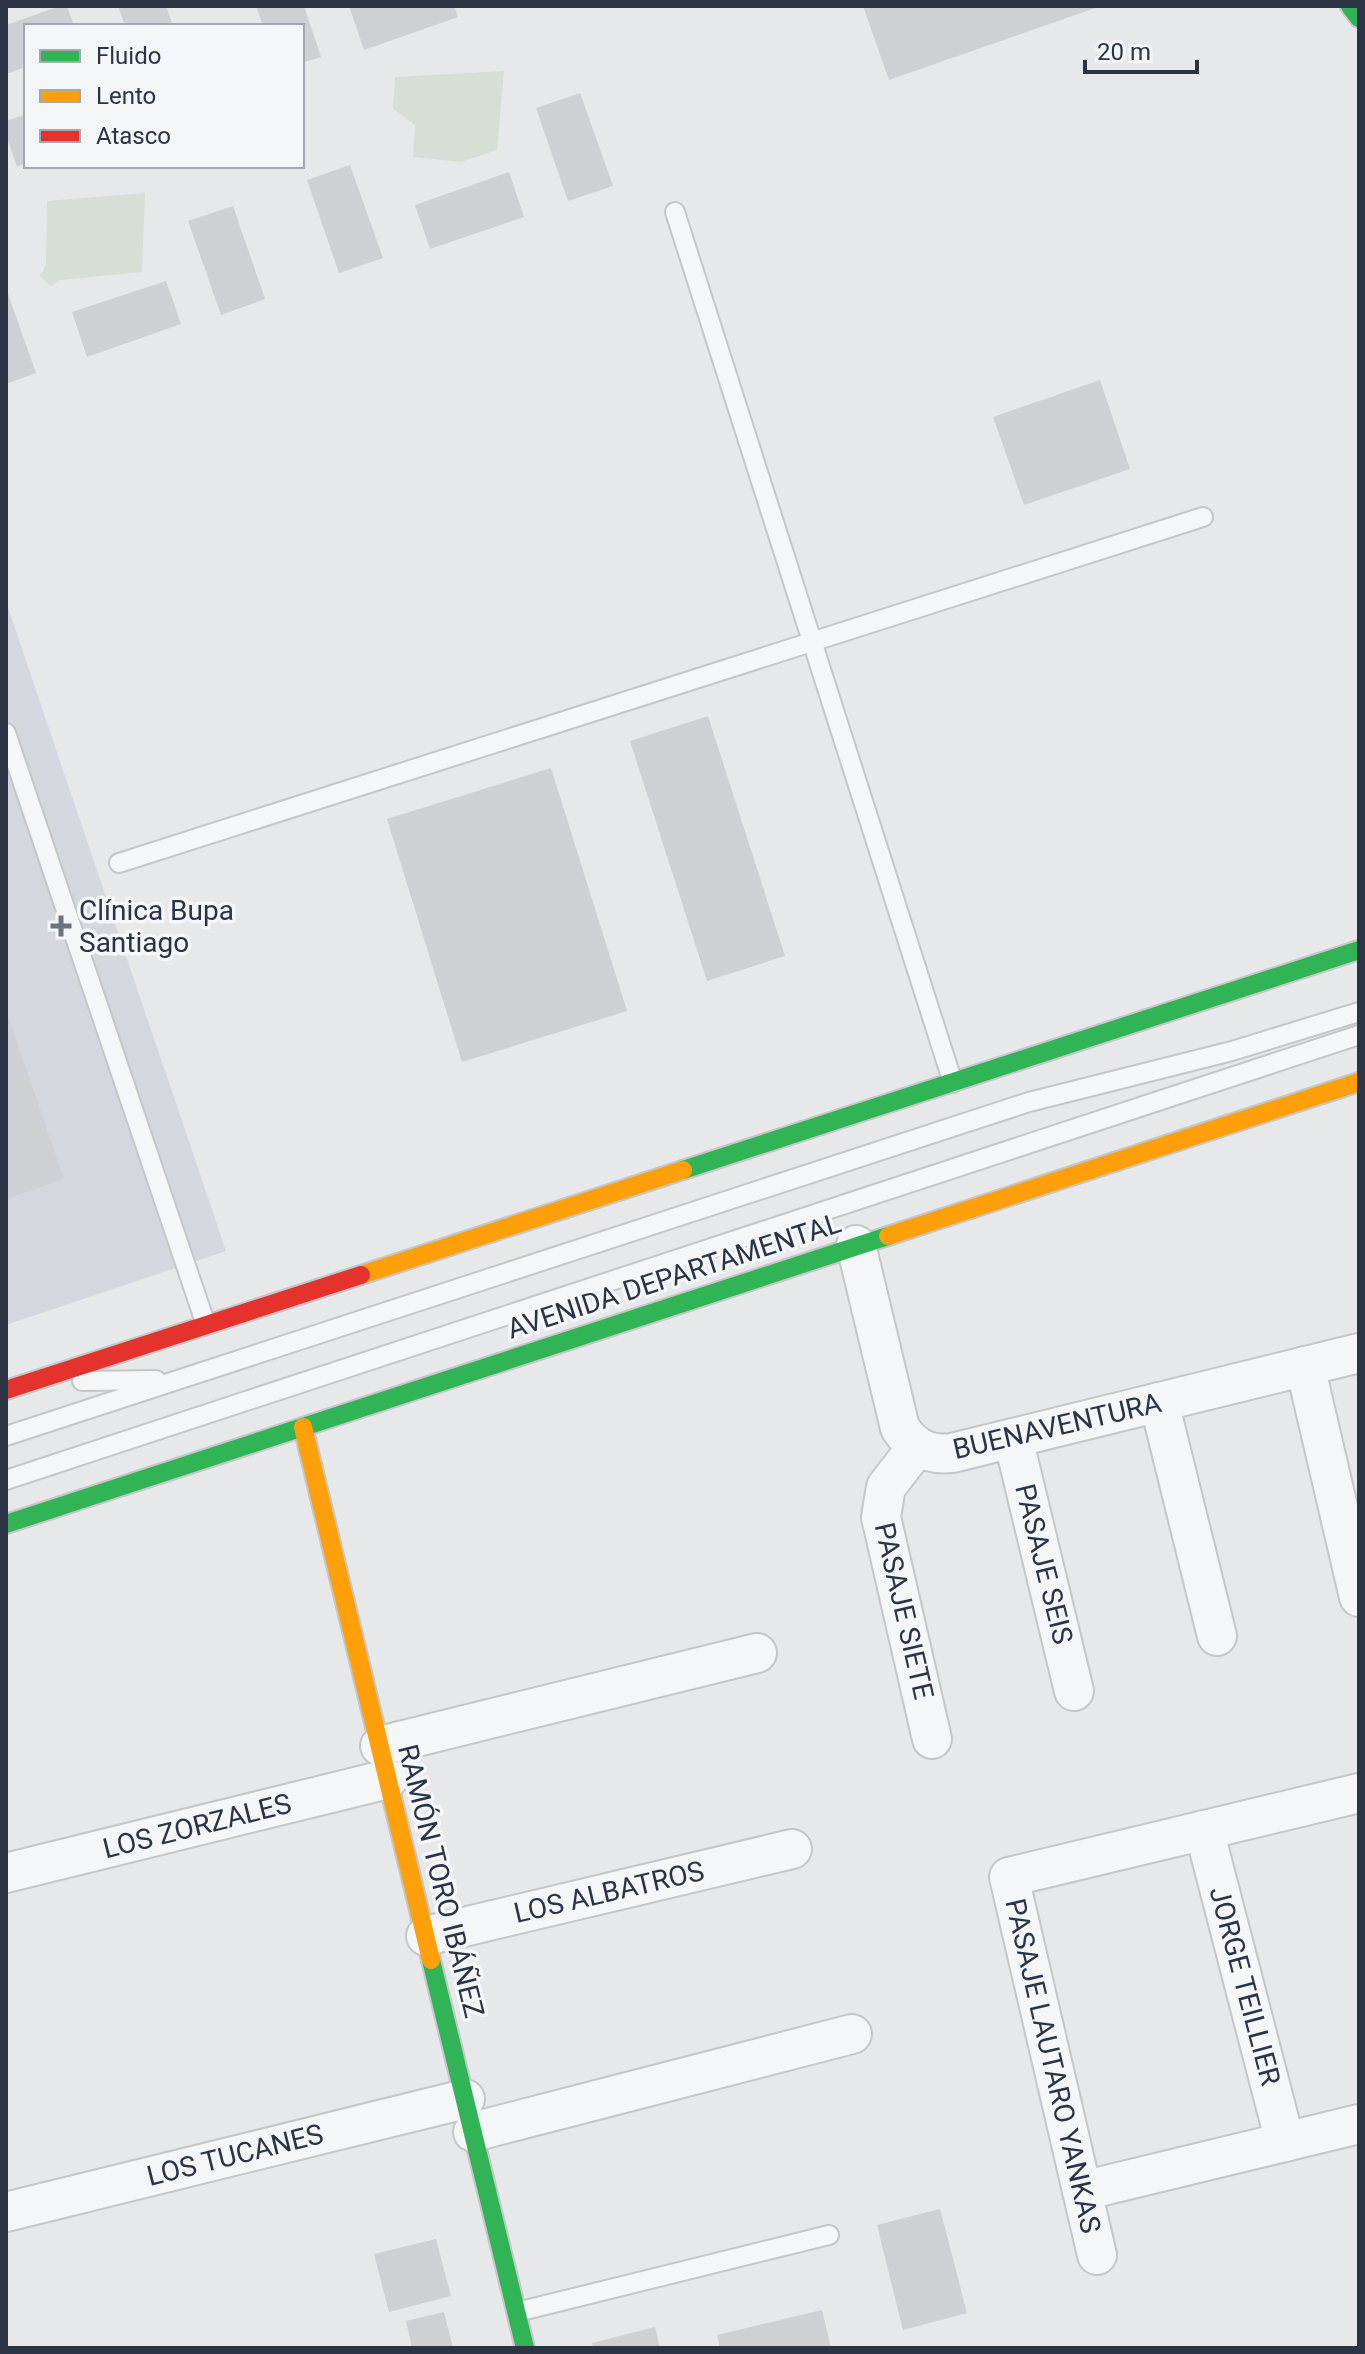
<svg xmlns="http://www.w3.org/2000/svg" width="1365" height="2354" viewBox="0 0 1365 2354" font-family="Roboto,sans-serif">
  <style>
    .built { fill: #d4d7dd }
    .green { fill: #d6ded6 }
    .building { fill: #ced0d3 }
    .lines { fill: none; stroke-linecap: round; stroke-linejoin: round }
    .lane-casing { stroke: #c4c6c8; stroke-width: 22 }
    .street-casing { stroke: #c4c6c8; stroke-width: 42 }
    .fast-casing { stroke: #c4c6c8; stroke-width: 22 }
    .slow-casing { stroke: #c4c6c8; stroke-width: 22 }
    .jam-casing { stroke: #c4c6c8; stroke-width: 22 }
    .lane { stroke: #f5f6f7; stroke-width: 18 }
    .street { stroke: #f5f6f7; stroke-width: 38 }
    .fast { stroke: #30b455; stroke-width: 18 }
    .slow { stroke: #ff9f0a; stroke-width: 18 }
    .jam { stroke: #e5322d; stroke-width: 18 }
    .poi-dot { fill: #6c737f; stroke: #f4f6f9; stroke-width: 3 }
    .labels { text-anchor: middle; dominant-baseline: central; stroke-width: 7; stroke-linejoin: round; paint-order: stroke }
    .poi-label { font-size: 28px; fill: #2b3445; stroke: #f4f6f9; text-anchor: start }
    .street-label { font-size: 28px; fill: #2b3445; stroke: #f4f6f9 }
  </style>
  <rect width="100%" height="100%" fill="#e6e8ea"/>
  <path class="built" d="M6 602 226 1251 6 1325Z"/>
  <g class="green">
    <path d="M504 71 497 150 461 162 413 157 415 125 393 109 395 77Z"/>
    <path d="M145 193 142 272 60 280 51 286 40 276 46 265 47 201Z"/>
  </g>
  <g class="building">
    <path d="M60 6H67L74 26H26V67L6 74V25Z"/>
    <path d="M118 6H166L173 26H125Z"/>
    <path d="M256 6H304L321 57 302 63V26H263Z"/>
    <path d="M349 6H454L458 17 364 50Z"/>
    <path d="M863 6H1101L889 80Z"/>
    <path d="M580 93 613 186 568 201 536 108Z"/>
    <path d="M26 114V163L17 167 6 135V121Z"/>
    <path d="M350 165 383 258 339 273 307 180Z"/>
    <path d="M509 172 524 217 430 249 415 205Z"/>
    <path d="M233 206 265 299 221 315 188 221Z"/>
    <path d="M166 281 181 324 87 357 72 312Z"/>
    <path d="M6 288 36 373 6 384Z"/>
    <path d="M1100 380 1130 469 1024 505 993 417Z"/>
    <path d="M708 716 785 956 707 981 630 741Z"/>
    <path d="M551 768 627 1011 462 1062 387 819Z"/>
    <path d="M6 1010 64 1179 6 1199Z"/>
    <path d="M940 2209 967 2313 903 2330 877 2225Z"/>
    <path d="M436 2239 451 2296 389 2312 374 2254Z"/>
    <path d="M822 2310 831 2348H720L717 2335Z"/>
    <path d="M444 2312 453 2348H412L406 2321Z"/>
    <path d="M655 2327 660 2348H593L592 2343Z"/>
  </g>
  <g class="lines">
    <g class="lane-casing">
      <g id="lane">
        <path d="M675 212 953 1083"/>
        <path d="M6 733 206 1325"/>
        <path d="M119 863 1203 517"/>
        <path d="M82 1381 156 1380"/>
        <path d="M6 1436 1029 1102 1232 1051 1359 1012"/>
        <path d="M6 1480 1359 1035"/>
        <path d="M517 2312 829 2235"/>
      </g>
    </g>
    <g class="street-casing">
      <g id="street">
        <path d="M856 1245 900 1428C913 1447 928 1456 952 1453L1359 1353"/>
        <path d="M1305 1366 1359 1597"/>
        <path d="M1159 1402 1217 1636"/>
        <path d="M1013 1438 1074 1691"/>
        <path d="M917 1447 886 1487 881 1517 932 1739"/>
        <path d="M380 1746 757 1653"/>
        <path d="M1204 1830 1285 2142"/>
        <path d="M6 1873 388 1779"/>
        <path d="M426 1936 792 1849"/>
        <path d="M473 2132 852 2034"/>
        <path d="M1082 2191 1359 2124"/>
        <path d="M6 2212 465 2099"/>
        <path d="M1097 2255 1009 1877 1359 1793"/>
      </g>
    </g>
    <g class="fast-casing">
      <g id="fast">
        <path d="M1350 6 1359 18"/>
        <path d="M683 1170 1359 950"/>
        <path d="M6 1524 888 1236"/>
        <path d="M431 1960 525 2348"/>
      </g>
    </g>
    <g class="slow-casing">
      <g id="slow">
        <path d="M888 1236 1359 1082"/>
        <path d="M361 1275 683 1170"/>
        <path d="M303 1427 431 1960"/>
      </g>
    </g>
    <g class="jam-casing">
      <path id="jam" d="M6 1390 361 1275"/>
    </g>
    <use href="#lane" class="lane"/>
    <use href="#street" class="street"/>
    <use href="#fast" class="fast"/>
    <use href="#slow" class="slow"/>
    <use href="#jam" class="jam"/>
  </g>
  <path class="poi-dot" d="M57 914h8v8h8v8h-8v8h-8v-8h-8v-8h8z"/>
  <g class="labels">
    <g class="poi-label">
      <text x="79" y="910">Clínica Bupa<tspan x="79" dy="32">Santiago</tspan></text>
    </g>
    <g class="street-label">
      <text transform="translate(674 1276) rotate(-18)">AVENIDA DEPARTAMENTAL</text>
      <text transform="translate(1057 1426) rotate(-13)">BUENAVENTURA</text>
      <text transform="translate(1044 1564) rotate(76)">PASAJE SEIS</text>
      <text transform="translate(904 1611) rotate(77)">PASAJE SIETE</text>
      <text transform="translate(197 1826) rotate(-14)">LOS ZORZALES</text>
      <text transform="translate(441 1881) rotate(76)">RAMÓN TORO IBÁÑEZ</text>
      <text transform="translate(609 1892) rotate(-13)">LOS ALBATROS</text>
      <text transform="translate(1245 1986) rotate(75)">JORGE TEILLIER</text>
      <text transform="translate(1053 2066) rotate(77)">PASAJE LAUTARO YANKAS</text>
      <text transform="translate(235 2155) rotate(-14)">LOS TUCANES</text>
    </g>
  </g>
  <rect width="1365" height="2354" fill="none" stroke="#2b3445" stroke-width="16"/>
  <rect x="24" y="24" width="280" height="144" fill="#f4f6f9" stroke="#a4a8b1" stroke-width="2"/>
  <rect x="40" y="50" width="40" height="12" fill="#30b455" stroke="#a4a8b1" stroke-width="2"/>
  <text x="96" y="64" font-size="24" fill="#2b3445">Fluido</text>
  <rect x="40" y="90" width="40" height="12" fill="#ff9f0a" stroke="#a4a8b1" stroke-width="2"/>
  <text x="96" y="104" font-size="24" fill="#2b3445">Lento</text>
  <rect x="40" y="130" width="40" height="12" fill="#e5322d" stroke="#a4a8b1" stroke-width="2"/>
  <text x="96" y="144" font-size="24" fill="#2b3445">Atasco</text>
  <path d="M1085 60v12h112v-12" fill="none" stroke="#2b3445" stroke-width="4"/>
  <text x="1097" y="60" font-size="24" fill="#2b3445" stroke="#f4f6f9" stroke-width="6" paint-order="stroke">20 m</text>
</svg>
